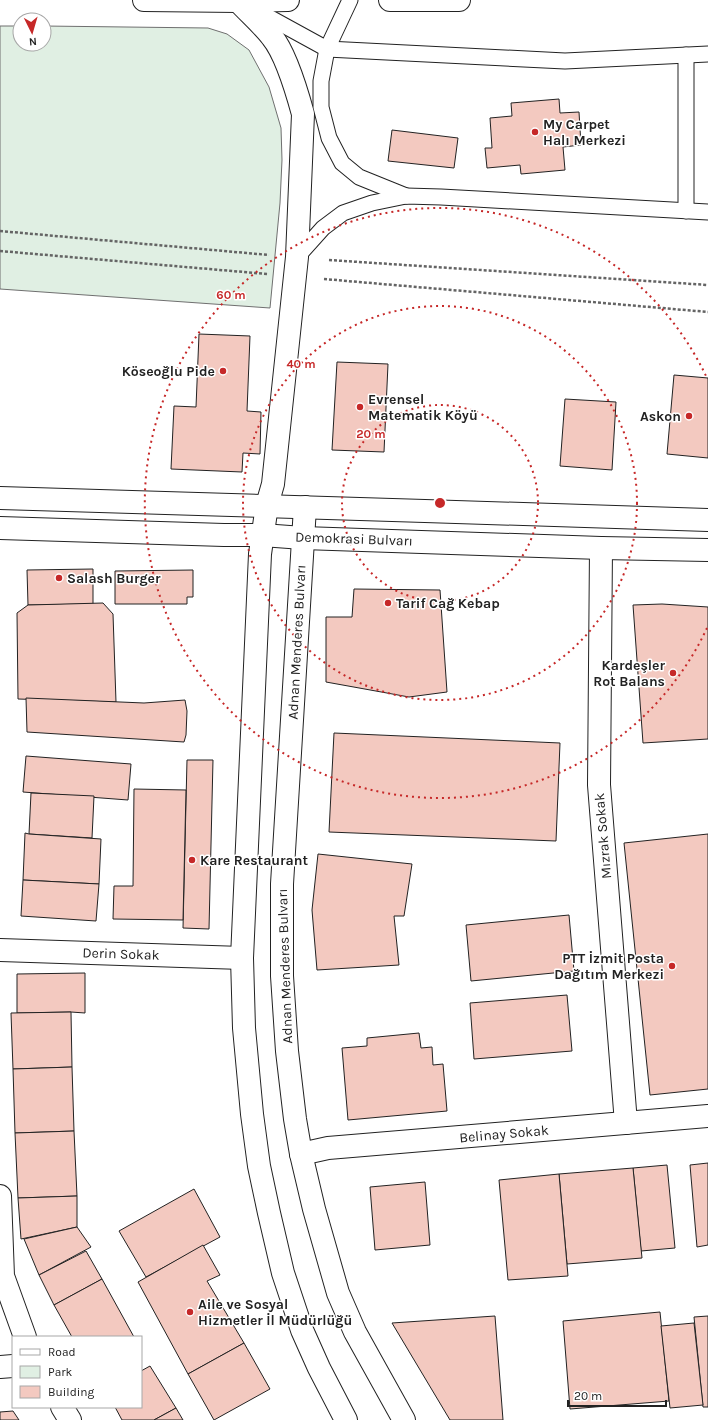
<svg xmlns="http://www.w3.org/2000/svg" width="708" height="1420" viewBox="0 0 708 1420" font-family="Karla,sans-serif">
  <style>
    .green { fill: #e0efe3; stroke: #6f6f6f }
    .building { fill: #f3c9c0; stroke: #222 }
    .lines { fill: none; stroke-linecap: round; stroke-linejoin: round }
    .lane-casing { stroke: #222; stroke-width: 17 }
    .street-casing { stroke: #222; stroke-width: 24 }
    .secondary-casing { stroke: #222; stroke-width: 24 }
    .highway-casing { stroke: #222; stroke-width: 24 }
    .path { stroke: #646464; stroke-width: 2.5; stroke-dasharray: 3 2; stroke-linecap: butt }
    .lane { stroke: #fff; stroke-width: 15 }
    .street { stroke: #fff; stroke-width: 22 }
    .secondary { stroke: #fff; stroke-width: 22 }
    .highway { stroke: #fff; stroke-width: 22 }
    .ring { fill: none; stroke: #c62828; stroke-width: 2; stroke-dasharray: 2 4 }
    .poi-dot { fill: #c62828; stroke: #fff; stroke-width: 1.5 }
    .labels { text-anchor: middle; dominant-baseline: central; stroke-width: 3; stroke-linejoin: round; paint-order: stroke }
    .poi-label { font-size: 14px; font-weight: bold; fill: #222; stroke: #fff; text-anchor: start }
    .street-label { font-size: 14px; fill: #222; stroke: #fff }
    .centre { fill: #c62828; stroke: #fff; stroke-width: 2 }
    .ring-label { font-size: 12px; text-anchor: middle; font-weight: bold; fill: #c62828; stroke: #fff; stroke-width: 3; stroke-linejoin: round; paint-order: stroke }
  </style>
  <rect width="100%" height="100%" fill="#fff"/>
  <path class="green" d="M0 26H20V44H44V26L208 28 227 34 249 50 269 87 281 128 282 160 280 203 270 308 0 289Z"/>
  <g class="building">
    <path d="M559 99 560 113 579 112 581 145 563 147 565 170 521 174 520 165 487 168 485 148H492L490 118 512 116 511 103Z"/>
    <path d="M392 130 458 138 454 168 388 161Z"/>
    <path d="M199 334 250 336 247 411 261 412 260 454 243 453 242 472 171 469 174 406 196 407Z"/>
    <path d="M337 362 388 364 384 452 332 450Z"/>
    <path d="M674 375 708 378V458L667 454Z"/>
    <path d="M565 399 616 402 612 470 560 466Z"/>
    <path d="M93 569V604L28 605 27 570Z"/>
    <path d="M193 570V597H187V604H115V571Z"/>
    <path d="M354 589 440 590 447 692 409 697 326 682V617H352Z"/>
    <path d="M103 603 113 614 116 702 18 699 17 613 28 605Z"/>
    <path d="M662 604 708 607V739L643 743 633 605Z"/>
    <path d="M26 698 144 703 185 700 187 711 186 735 184 742 27 732Z"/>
    <path d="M334 733 560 743 556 841 329 832Z"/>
    <path d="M26 756 131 764 128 800 23 792Z"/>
    <path d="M187 760H213L209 929 183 928Z"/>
    <path d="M134 789 186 790 183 920 113 919 114 886H133Z"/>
    <path d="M31 793 94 796 92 838 29 834Z"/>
    <path d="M25 833 29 834 101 839 99 884 23 880Z"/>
    <path d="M708 834V1089L650 1095 624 843Z"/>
    <path d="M318 854 412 864 404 916H394L399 965 317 970 312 910Z"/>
    <path d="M23 880 99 884 96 921 21 916Z"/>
    <path d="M569 915 574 971 471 981 466 925Z"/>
    <path d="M85 973V1013L71 1012 17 1013V974Z"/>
    <path d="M567 995 572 1051 474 1059 470 1003Z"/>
    <path d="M71 1012 72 1067 13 1069 11 1013Z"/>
    <path d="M419 1033 421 1048 432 1047 433 1065 443 1064 447 1111 348 1120 342 1048 367 1046V1038Z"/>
    <path d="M72 1067 74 1131 15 1133 13 1069Z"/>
    <path d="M74 1131 77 1196 18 1198 15 1133Z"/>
    <path d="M708 1163V1245L697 1247 690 1165Z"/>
    <path d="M667 1165 675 1248 641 1251 633 1168Z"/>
    <path d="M633 1168 642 1258 567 1264 559 1174Z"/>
    <path d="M559 1174 568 1276 508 1280 499 1180Z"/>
    <path d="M425 1182 430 1245 375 1250 370 1187Z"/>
    <path d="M194 1189 220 1237 146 1277 119 1231Z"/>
    <path d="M77 1196V1227L21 1239 18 1198Z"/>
    <path d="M77 1227 91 1247 39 1275 24 1239Z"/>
    <path d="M203 1245 220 1275 207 1281 244 1343 188 1374 138 1282Z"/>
    <path d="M86 1251 102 1279 54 1305 39 1275Z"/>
    <path d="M102 1279 134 1337H72L54 1305Z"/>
    <path d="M660 1312 669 1401 570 1409 563 1321Z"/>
    <path d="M495 1316 503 1420H450L392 1323Z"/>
    <path d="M708 1316V1407H703L694 1317Z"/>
    <path d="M694 1323 703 1405 670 1408 661 1326Z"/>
    <path d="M244 1343 270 1389 214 1420 188 1374Z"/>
    <path d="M150 1366 176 1408 154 1420H122L115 1407H141V1371Z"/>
    <path d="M176 1408 183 1420H154Z"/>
    <path d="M13 1411 19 1420H0V1412Z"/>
  </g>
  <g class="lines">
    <g class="lane-casing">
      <g id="lane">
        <path d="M350 0 327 49 321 81V107L329 138 342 163 359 177 406 196"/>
        <path d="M254 9 327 49 565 61 708 54"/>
        <path d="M686 211V55"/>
        <path d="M297 257 323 228 343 213 372 203 406 196 441 197 708 212"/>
      </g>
    </g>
    <g class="street-casing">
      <g id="street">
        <path d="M601 548 599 785 626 1123"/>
        <path d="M0 950 242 958"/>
        <path d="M301 1154 328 1148 708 1116"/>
        <path d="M0 1196 3 1276 25 1337"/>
        <path d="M0 1367 13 1366"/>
        <path d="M62 1407 70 1420"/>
      </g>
    </g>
    <g class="secondary-casing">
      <g id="secondary">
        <path d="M238 1C249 13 262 24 272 37 286 54 297 92 303 114L297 257 273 484 267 505 260 554 242 958 244 1028 252 1114 259 1166 269 1213 283 1273 302 1330 319 1368 346 1420"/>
        <path d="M0 498C236 504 472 513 708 520"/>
        <path d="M305 507 282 884V976L287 1051 295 1119 301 1154 314 1209 338 1293 355 1332 404 1420"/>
        <path d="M0 528 224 535H262L303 538 601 548 708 550"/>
      </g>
    </g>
    <g class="highway-casing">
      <g id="highway">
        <path d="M144 0 238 1 288 0"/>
        <path d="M390 0H459"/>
      </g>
    </g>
    <g class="path">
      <path d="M0 231 269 255"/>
      <path d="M0 251 267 274"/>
      <path d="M329 260 708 285"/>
      <path d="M324 279 708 312"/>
    </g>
    <use href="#lane" class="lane"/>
    <use href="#street" class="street"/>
    <use href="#secondary" class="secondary"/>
    <use href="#highway" class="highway"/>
  </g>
  <g class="ring">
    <circle cx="440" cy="503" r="98"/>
    <circle cx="440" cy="503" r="197"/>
    <path d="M707 628A295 295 0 1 1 707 378"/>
  </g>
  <g class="poi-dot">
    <circle cx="535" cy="132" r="4"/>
    <circle cx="223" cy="371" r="4"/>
    <circle cx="360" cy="407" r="4"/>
    <circle cx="689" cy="416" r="4"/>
    <circle cx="59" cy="578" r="4"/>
    <circle cx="388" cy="603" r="4"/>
    <circle cx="673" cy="673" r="4"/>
    <circle cx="192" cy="860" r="4"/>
    <circle cx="672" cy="966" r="4"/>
    <circle cx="190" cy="1312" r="4"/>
  </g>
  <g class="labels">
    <g class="poi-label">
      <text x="543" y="124">My Carpet<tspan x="543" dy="16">Halı Merkezi</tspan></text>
      <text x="215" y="371" text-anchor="end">Köseoğlu Pide</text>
      <text x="368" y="399">Evrensel<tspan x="368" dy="16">Matematik Köyü</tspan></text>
      <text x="681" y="416" text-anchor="end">Askon</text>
      <text x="67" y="578">Salash Burger</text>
      <text x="396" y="603">Tarif Cağ Kebap</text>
      <text x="665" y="665" text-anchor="end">Kardeşler<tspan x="665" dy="16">Rot Balans</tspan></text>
      <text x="200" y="860">Kare Restaurant</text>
      <text x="664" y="958" text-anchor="end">PTT İzmit Posta<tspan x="664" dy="16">Dağıtım Merkezi</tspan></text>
      <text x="198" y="1304">Aile ve Sosyal<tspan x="198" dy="16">Hizmetler İl Müdürlüğü</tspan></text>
    </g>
    <g class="street-label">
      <text transform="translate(354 539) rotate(2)">Demokrasi Bulvarı</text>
      <text transform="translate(297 642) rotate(-87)">Adnan Menderes Bulvarı</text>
      <text transform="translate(603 836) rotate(-95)">Mızrak Sokak</text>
      <text transform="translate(121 954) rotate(2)">Derin Sokak</text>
      <text transform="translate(285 966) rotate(-92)">Adnan Menderes Bulvarı</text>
      <text transform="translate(504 1134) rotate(-5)">Belinay Sokak</text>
    </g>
  </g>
  <circle cx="440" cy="503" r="6" class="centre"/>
  <g class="ring-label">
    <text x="231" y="299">60 m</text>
    <text x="301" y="368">40 m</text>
    <text x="371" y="438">20 m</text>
  </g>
  <rect x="12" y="1336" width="130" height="72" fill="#ffffff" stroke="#a7a7a7"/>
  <rect x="20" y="1349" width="20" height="6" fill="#ffffff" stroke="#a7a7a7"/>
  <text x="48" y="1356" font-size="12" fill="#222222">Road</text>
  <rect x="20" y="1366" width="20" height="12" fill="#e0efe3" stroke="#a7a7a7"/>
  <text x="48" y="1376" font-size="12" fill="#222222">Park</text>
  <rect x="20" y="1386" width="20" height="12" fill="#f3c9c0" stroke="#a7a7a7"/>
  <text x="48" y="1396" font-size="12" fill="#222222">Building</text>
  <g transform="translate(32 32) rotate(175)"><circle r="19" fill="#ffffff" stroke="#a7a7a7"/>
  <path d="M0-3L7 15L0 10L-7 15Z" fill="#c62828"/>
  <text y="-6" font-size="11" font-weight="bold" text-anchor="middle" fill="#222222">N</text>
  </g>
  <path d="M568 1400v6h98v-6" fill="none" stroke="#222222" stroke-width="2"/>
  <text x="574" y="1400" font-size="12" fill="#222222" stroke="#ffffff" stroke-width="3" paint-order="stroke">20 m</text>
</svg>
